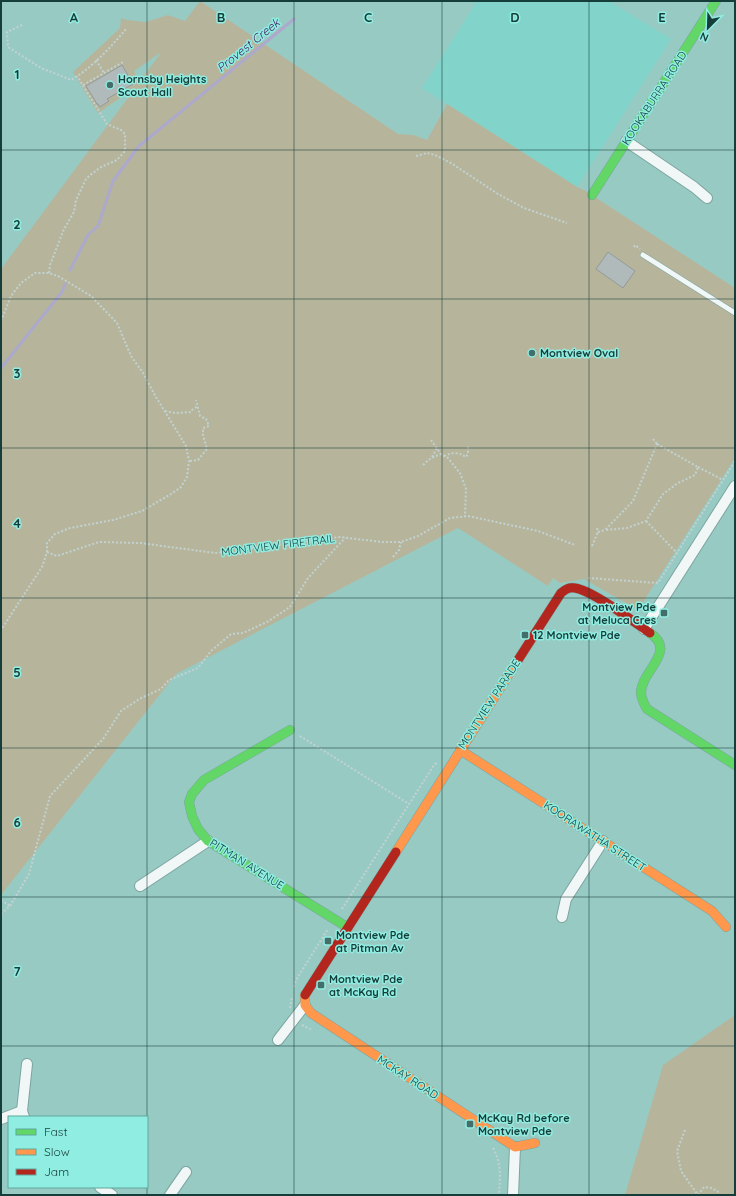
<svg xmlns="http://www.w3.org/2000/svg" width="736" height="1196" viewBox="0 0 736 1196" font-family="Quicksand,sans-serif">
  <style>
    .built { fill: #82d3ca }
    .green { fill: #b6b59b; fill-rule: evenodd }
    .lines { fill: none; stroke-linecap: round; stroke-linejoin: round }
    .stream { stroke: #aca9cc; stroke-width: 3 }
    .building { fill: #b1baba; stroke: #929b9b }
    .lane-casing { stroke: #7ca5a0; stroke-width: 6 }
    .street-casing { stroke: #7ca5a0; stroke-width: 12 }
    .fast-casing { stroke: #7ca5a0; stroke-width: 10 }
    .slow-casing { stroke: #7ca5a0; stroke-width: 10 }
    .jam-casing { stroke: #7ca5a0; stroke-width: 10 }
    .path { stroke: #c2d2d1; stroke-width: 2; stroke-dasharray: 2 2; stroke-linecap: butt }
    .lane { stroke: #f0f7f6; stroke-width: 5 }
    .street { stroke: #f0f7f6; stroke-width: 10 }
    .fast { stroke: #63d668; stroke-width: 9 }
    .slow { stroke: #ff974d; stroke-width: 9 }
    .jam { stroke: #b3261e; stroke-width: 9 }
    .grid { fill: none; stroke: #153d39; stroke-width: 1; stroke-opacity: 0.55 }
    .poi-dot { fill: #436e6a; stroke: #90ede2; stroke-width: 1.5 }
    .labels { text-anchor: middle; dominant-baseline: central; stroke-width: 3; stroke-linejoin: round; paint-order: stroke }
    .poi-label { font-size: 11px; font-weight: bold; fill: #153d39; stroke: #90ede2; text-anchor: start }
    .street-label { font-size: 11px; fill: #153d39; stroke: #90ede2 }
    .water-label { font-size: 12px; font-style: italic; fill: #452363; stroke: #90ede2 }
    .grid-label { font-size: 13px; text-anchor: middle; font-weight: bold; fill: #153d39; stroke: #90ede2; stroke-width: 3; stroke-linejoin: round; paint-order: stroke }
  </style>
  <rect width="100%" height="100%" fill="#98cac4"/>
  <path class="built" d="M477 1H609L671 39 577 187 422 88Z"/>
  <g class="green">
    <path d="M200 1 398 134 413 135 427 140 447 104 577 187 584 190 735 288V458L638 610 584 579 560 583 553 578 548 586 458 528 176 674 1 895V269L136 87 98 113 73 72 120 28 121 18 127 20 146 22 168 15 185 21ZM160 53V54L139 82 134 71Z"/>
    <path d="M735 1015V1195H625L663 1065Z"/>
  </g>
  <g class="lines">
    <g class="stream">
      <path d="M70 270 88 235 98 226 113 181 139 146 294 19"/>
      <path d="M1 368 62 292 65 284"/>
    </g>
  </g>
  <g class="building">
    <path d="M122 65 133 84 107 99 109 101 100 107 98 104H97L86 86Z"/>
    <path d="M608 252 635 271 623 288 596 269Z"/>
  </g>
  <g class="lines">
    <g class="lane-casing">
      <path id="lane" d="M643 255 735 313"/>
    </g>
    <g class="street-casing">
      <g id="street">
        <path d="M626 141 694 187 707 198"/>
        <path d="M644 629 735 486"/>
        <path d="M140 886 208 841"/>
        <path d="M562 917 566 899 603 841"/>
        <path d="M278 1040 305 1005"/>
        <path d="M22 1111 27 1064"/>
        <path d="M1 1119 22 1111 24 1117"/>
        <path d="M100 1187 112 1195"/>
        <path d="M170 1195 186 1172"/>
        <path d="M513 1195 515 1147"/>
      </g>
    </g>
    <g class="fast-casing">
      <g id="fast">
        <path d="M592 195 716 1"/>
        <path d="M650 633C678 652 640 671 641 694 642 700 644 704 647 709L735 765"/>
        <path d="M290 730 204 780 192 794 189 802 192 816 198 829 208 841 347 927"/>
      </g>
    </g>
    <g class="slow-casing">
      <g id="slow">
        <path d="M460 750 712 911 726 927"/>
        <path d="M396 852 518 660"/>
        <path d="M305 995V1005L311 1013 515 1147 535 1143"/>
      </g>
    </g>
    <g class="jam-casing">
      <g id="jam">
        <path d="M518 660 561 593C566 589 569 587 575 588 592 590 634 622 650 633"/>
        <path d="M305 995 396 852"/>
      </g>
    </g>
    <g class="path">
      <path d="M22 25 7 32 8 47 41 68 71 80C93 67 110 48 126 29"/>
      <path d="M96 60 104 73"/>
      <path d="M83 85 123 62"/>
      <path d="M416 156 427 153 435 155 451 163 498 194 524 208 567 223"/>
      <path d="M634 247 635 245 640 249"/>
      <path d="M49 273 50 265 64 229 74 212 76 200 86 179 89 176 101 167 117 160 125 151V134L121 130 107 124 77 76"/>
      <path d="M1 321 11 296 21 283 35 273H49L58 276 91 296 117 323 131 356 143 373 156 397 186 446 189 461 187 477 181 487 171 494 142 511 113 520 70 528 55 534 47 543V552L42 567 1 630"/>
      <path d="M165 411 175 413 191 412 192 410 198 406"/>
      <path d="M653 439 657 444"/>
      <path d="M431 440 441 454 448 458 460 473 466 489 465 516"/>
      <path d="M657 444 698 467 695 475 678 483 663 494 646 521 627 528 605 530 633 501Z"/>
      <path d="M444 456C453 452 458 452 466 457L468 454V446"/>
      <path d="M432 457 437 448"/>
      <path d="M190 461 198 460 207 449 203 435V428L209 426 206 419 200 416 196 400"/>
      <path d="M423 465 431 458 441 454"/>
      <path d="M698 467 723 480"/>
      <path d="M646 521 677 553"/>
      <path d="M597 528 598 532 605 530"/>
      <path d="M592 546 598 532"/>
      <path d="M47 552 57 556 99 542 140 543 215 553 340 537 382 542H401L418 536 450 518 468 516 538 531 575 545"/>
      <path d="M393 557 399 550 401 542"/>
      <path d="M588 578 658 583 735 461"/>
      <path d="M300 736 409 804"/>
      <path d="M1 900 10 906"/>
      <path d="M342 909 434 765 438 762"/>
      <path d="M1 914 10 906 29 874 50 796 103 739 121 711 141 698 161 689 169 680 198 668 211 651 231 634 243 633 267 622 290 607 308 578 345 538"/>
      <path d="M294 987 296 980 328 929"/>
      <path d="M290 1008 292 997"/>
      <path d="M302 1025 312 1030"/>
      <path d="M685 1130 677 1151 681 1171 698 1195"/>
      <path d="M493 1148C502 1164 500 1177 499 1195"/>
      <path d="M698 1195 704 1187 712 1188 720 1193"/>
    </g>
    <use href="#lane" class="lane"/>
    <use href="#street" class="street"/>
    <use href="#fast" class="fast"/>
    <use href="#slow" class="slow"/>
    <use href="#jam" class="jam"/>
  </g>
  <path class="grid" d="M147 1V1195M294 1V1195M442 1V1195M589 1V1195M1 150H735M1 299H735M1 448H735M1 598H735M1 748H735M1 897H735M1 1046H735"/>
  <g class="poi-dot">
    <circle cx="110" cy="85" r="4"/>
    <circle cx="532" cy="353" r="4"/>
    <rect x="660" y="609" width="8" height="8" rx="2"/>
    <rect x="521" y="631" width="8" height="8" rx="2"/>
    <rect x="324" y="937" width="8" height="8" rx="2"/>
    <rect x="317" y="981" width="8" height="8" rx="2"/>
    <rect x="466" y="1120" width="8" height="8" rx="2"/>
  </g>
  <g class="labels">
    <g class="poi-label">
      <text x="118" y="79">Hornsby Heights<tspan x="118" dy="13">Scout Hall</tspan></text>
      <text x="540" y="353">Montview Oval</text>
      <text x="656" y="607" text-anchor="end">Montview Pde<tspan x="656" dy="13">at Meluca Cres</tspan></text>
      <text x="533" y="635">12 Montview Pde</text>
      <text x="336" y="935">Montview Pde<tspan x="336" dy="13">at Pitman Av</tspan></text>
      <text x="329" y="979">Montview Pde<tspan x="329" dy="13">at McKay Rd</tspan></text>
      <text x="478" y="1118">McKay Rd before<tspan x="478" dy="13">Montview Pde</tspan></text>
    </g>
    <g class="street-label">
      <text transform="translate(654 98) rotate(-57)">KOOKABURRA ROAD</text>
      <text transform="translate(278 545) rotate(-7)">MONTVIEW FIRETRAIL</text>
      <text transform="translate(489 704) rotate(-57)">MONTVIEW PARADE</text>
      <text transform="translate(595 836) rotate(33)">KOORAWATHA STREET</text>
      <text transform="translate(247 864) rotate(32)">PITMAN AVENUE</text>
      <text transform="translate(408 1077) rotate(33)">MCKAY ROAD</text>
    </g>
    <g class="water-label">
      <text transform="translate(248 45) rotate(-39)">Provest Creek</text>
    </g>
  </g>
  <g class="grid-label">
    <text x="74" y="22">A</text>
    <text x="221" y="22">B</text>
    <text x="368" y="22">C</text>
    <text x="515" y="22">D</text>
    <text x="662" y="22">E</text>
    <text x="17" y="79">1</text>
    <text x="17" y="229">2</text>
    <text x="17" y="378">3</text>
    <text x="17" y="528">4</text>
    <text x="17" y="677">5</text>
    <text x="17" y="827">6</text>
    <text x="17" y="976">7</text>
  </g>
  <rect width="736" height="1196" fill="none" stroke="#153d39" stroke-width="4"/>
  <rect x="8" y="1116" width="140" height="72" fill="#90ede2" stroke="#5fa79e"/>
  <rect x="16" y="1129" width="20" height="6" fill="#63d668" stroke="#5fa79e"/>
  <text x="44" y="1136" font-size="12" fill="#153d39">Fast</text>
  <rect x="16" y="1149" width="20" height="6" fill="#ff974d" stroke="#5fa79e"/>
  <text x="44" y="1156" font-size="12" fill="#153d39">Slow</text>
  <rect x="16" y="1169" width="20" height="6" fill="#b3261e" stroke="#5fa79e"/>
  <text x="44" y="1176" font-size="12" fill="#153d39">Jam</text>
  <g transform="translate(708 28) rotate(203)" stroke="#90ede2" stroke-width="3" paint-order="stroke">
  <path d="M0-3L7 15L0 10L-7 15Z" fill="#153d39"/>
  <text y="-6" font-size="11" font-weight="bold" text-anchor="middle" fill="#153d39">N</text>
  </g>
</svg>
